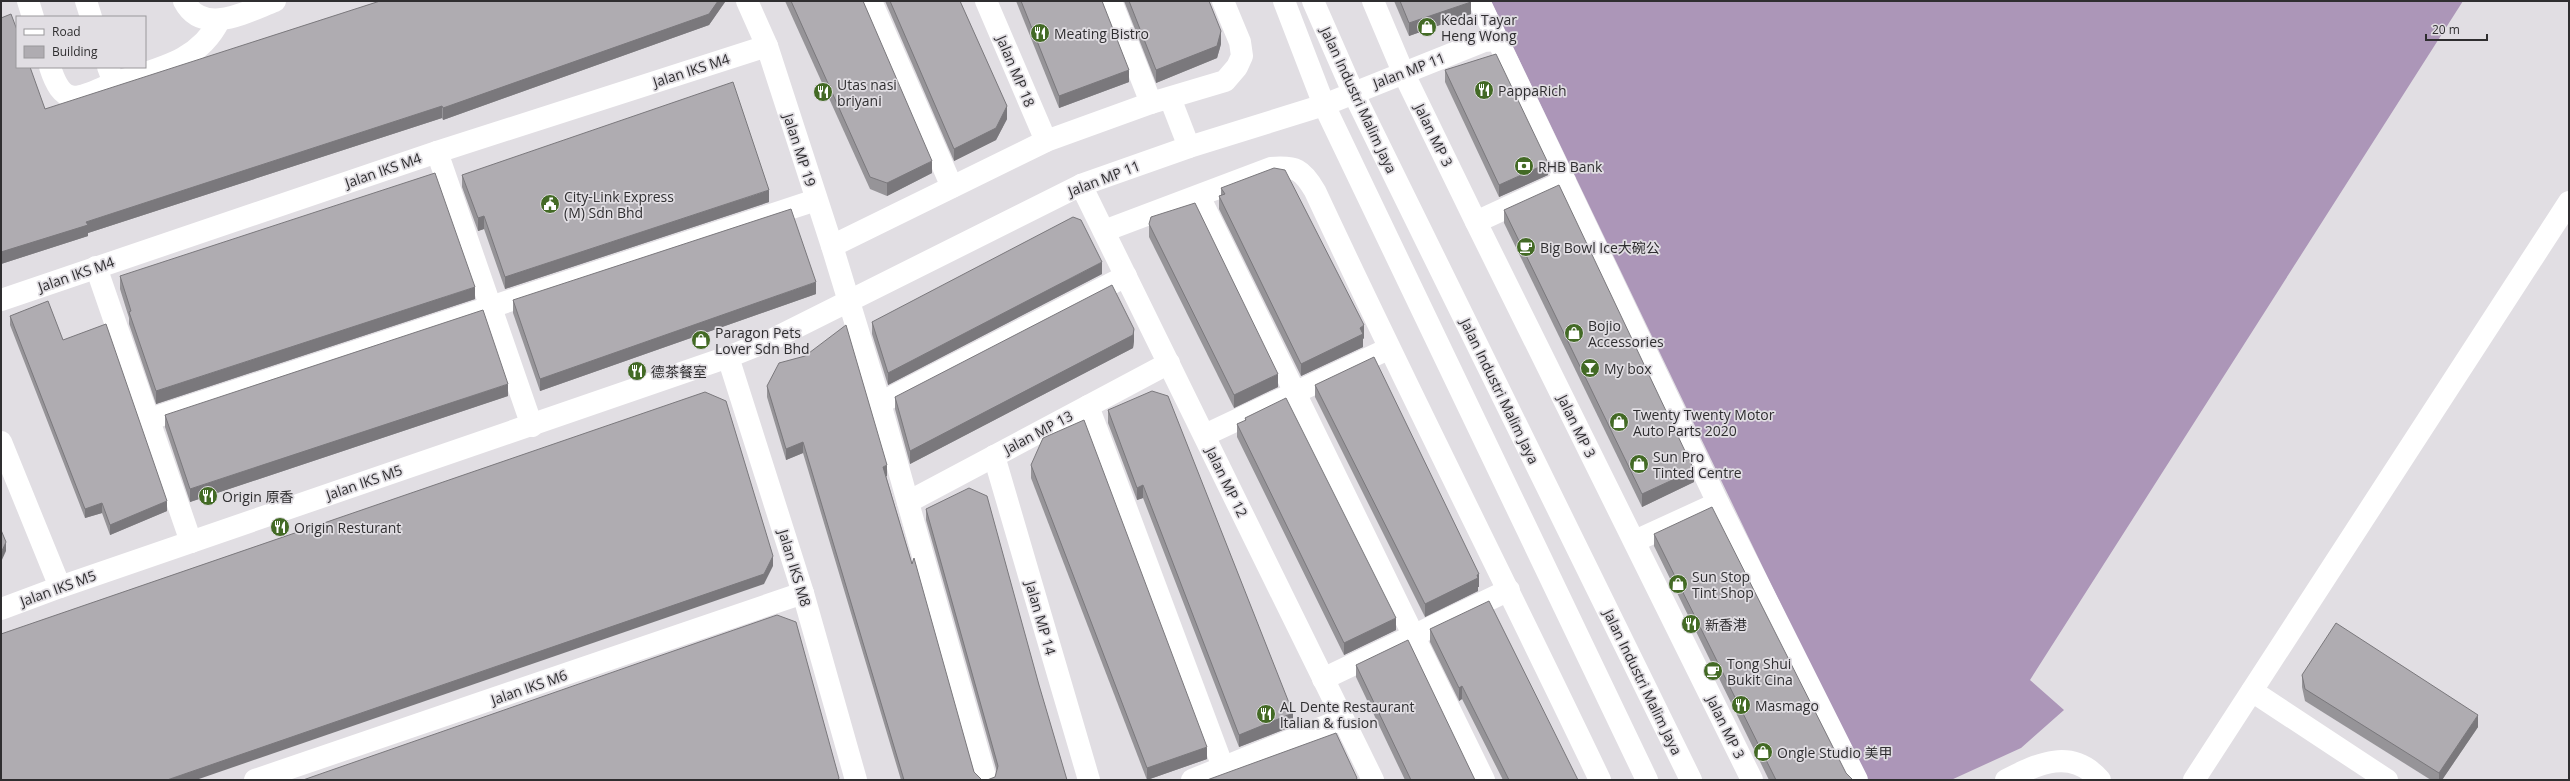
<svg xmlns="http://www.w3.org/2000/svg" width="2570" height="781" viewBox="0 0 2570 781" font-family="'Open Sans','Noto Sans SC',sans-serif">
  <style>
    .forest { fill: #ac96b8 }
    .lines { fill: none; stroke-linecap: round; stroke-linejoin: round }
    .minor { stroke: #fff; stroke-width: 22 }
    .major { stroke: #fff; stroke-width: 22 }
    .wall { fill: #969498 }
    .shaded-wall { fill: #7a787c }
    .building { fill: #afacb1; stroke: #7a787c }
    .labels { text-anchor: middle; dominant-baseline: central; stroke-width: 3.5; stroke-linejoin: round; paint-order: stroke }
    .poi-label { font-size: 14px; fill: #2f2e30; stroke: #e1dee3; text-anchor: start }
    .street-label { font-size: 14px; fill: #2f2e30; stroke: #e1dee3 }
  </style>
  <rect width="100%" height="100%" fill="#e1dee3"/>
  <path class="forest" d="M1491 1H2463L2030 680 2064 710 2021 748 1951 780H1865Z"/>
  <g class="lines">
    <g class="minor">
      <path d="M28 1 33 17"/>
      <path d="M86 1 91 17"/>
      <path d="M184 1C203 37 248 11 275 1"/>
      <path d="M747 1 767 46 832 246 880 403 986 780"/>
      <path d="M871 1 952 187"/>
      <path d="M986 1 1046 141"/>
      <path d="M1111 1 1151 103"/>
      <path d="M1373 1 1403 72 1476 222 1752 780"/>
      <path d="M1479 1 1718 503 1857 780"/>
      <path d="M50 67C64 111 80 97 114 83"/>
      <path d="M108 67 114 83C155 69 198 63 219 21"/>
      <path d="M1170 98 1189 147"/>
      <path d="M437 152 532 426"/>
      <path d="M1081 185 1373 780"/>
      <path d="M1199 196 1484 780"/>
      <path d="M1476 222 1565 181"/>
      <path d="M1104 231 1271 168C1296 166 1302 169 1315 191 1407 389 1506 583 1600 780"/>
      <path d="M832 246 1046 141 1151 103 1225 81 1237 67 1242 56 1240 42 1223 1"/>
      <path d="M96 267 191 542"/>
      <path d="M1 300 437 152 767 46"/>
      <path d="M728 357 803 593 856 780"/>
      <path d="M880 403 1126 276"/>
      <path d="M1088 406 1223 767"/>
      <path d="M150 419 816 200"/>
      <path d="M1205 435 1388 349"/>
      <path d="M1 442 60 587"/>
      <path d="M994 456 1089 780"/>
      <path d="M908 502 1169 363"/>
      <path d="M1635 541 1718 503"/>
      <path d="M1 609 60 587 728 357 773 339 1081 185 1189 147 1324 105 1484 41 1496 40"/>
      <path d="M1323 679 1509 590"/>
      <path d="M2252 691 2387 780"/>
      <path d="M255 780 803 593"/>
      <path d="M1192 780 1343 719"/>
      <path d="M2006 780C2038 764 2071 747 2100 780"/>
      <path d="M2194 780 2569 202"/>
    </g>
    <g class="major">
      <path d="M1284 1 1324 105 1647 780"/>
      <path d="M1313 1 1353 92 1691 780"/>
    </g>
  </g>
  <g class="wall">
    <path d="M725 1V2L709 25 443 120 442 118 88 233V236L1 264V18L45 109Z"/>
    <path d="M785 1H863L932 173 887 196 870 189Z"/>
    <path d="M885 1H960L1007 119 996 140 954 161Z"/>
    <path d="M1016 1H1102L1129 82 1059 108Z"/>
    <path d="M1124 1H1209L1221 44 1217 58 1156 83Z"/>
    <path d="M1394 1H1471V14L1409 36Z"/>
    <path d="M1445 70 1548 175 1499 197 1445 82Z"/>
    <path d="M462 175 769 202 505 289 484 229 478 231 462 187Z"/>
    <path d="M1221 188 1364 338 1363 339V347L1301 376 1219 209V196L1221 195Z"/>
    <path d="M1504 210 1694 482 1642 507 1504 223Z"/>
    <path d="M1149 224 1278 387 1234 408 1149 237Z"/>
    <path d="M1102 274 888 385 872 334V322Z"/>
    <path d="M120 276 475 299 156 404 129 324V318L120 289Z"/>
    <path d="M816 294 540 391 513 313V300Z"/>
    <path d="M10 316 63 340 167 511 110 535 102 513 85 518 10 325Z"/>
    <path d="M1134 341 1133 348 910 464 895 409V397Z"/>
    <path d="M1315 385 1479 587H1478V591L1425 617 1315 397Z"/>
    <path d="M767 386 887 476H886L974 772 982 780H901L803 453 786 460 767 397Z"/>
    <path d="M508 396 190 502 165 427V415Z"/>
    <path d="M1108 410 1293 726 1239 747 1143 498 1137 500 1108 423Z"/>
    <path d="M1245 418 1396 630 1344 655 1237 437V424L1245 421Z"/>
    <path d="M1031 465 1207 759 1147 780 1031 478Z"/>
    <path d="M926 509 1039 685 995 777 997 772 926 520Z"/>
    <path d="M1654 534 1846 773 1853 780H1769L1654 546Z"/>
    <path d="M1430 629 1578 780H1503L1462 699 1459 701 1430 642Z"/>
    <path d="M1356 665 1475 780H1405L1356 677Z"/>
    <path d="M2302 675 2478 727 2442 780H2431L2305 701 2302 687Z"/>
  </g>
  <g class="shaded-wall">
    <path d="M718 1H725V2L709 25 443 120V108Z"/>
    <path d="M1471 2V14L1409 36V23Z"/>
    <path d="M1221 31V44L1217 58 1156 83V70Z"/>
    <path d="M1129 70V82L1059 108V96Z"/>
    <path d="M442 106V118L88 233V236L1 264V252L86 222Z"/>
    <path d="M1007 106V119L996 140 954 161V149Z"/>
    <path d="M932 161V173L887 196V183Z"/>
    <path d="M1548 163V175L1499 197V185Z"/>
    <path d="M769 190V202L505 289V277Z"/>
    <path d="M484 216V229L478 231V218Z"/>
    <path d="M1102 262V274L888 385V373Z"/>
    <path d="M816 282V294L540 391V379Z"/>
    <path d="M475 287V299L156 404V391Z"/>
    <path d="M1364 325V338L1363 339V347L1301 376V364L1360 328Z"/>
    <path d="M1134 329V341L1133 348 910 464V451Z"/>
    <path d="M1278 374V387L1234 408V395Z"/>
    <path d="M508 384V396L190 502V489Z"/>
    <path d="M803 442V453L786 460V449Z"/>
    <path d="M887 465V476L883 478V467Z"/>
    <path d="M1694 470V482L1642 507V494Z"/>
    <path d="M1143 485V498L1137 500V488Z"/>
    <path d="M167 501V511L110 535V525Z"/>
    <path d="M102 503V513L85 518V509Z"/>
    <path d="M6 542V551L1 562V553Z"/>
    <path d="M773 556V566L764 584 196 780H167Z"/>
    <path d="M1479 574V587H1478V591L1425 617V604Z"/>
    <path d="M1396 618V630L1344 655V643Z"/>
    <path d="M1462 686V699L1459 701V688Z"/>
    <path d="M1293 713V726L1239 747V735Z"/>
    <path d="M2478 715V727L2442 780H2439V773Z"/>
    <path d="M1207 747V759L1147 780V768Z"/>
  </g>
  <g class="building">
    <path d="M380 1H718L709 14 443 108 442 106 86 222 88 225 1 252V18L11 14 17 30V67H30L45 109Z"/>
    <path d="M791 1H863L932 161 887 183 870 177Z"/>
    <path d="M890 1H960L1007 106 996 128 954 149Z"/>
    <path d="M1021 1H1102L1129 70 1059 96Z"/>
    <path d="M1129 1H1209L1221 31 1217 46 1156 70Z"/>
    <path d="M1400 1H1471V2L1409 23Z"/>
    <path d="M1496 54 1548 163 1499 185 1445 70Z"/>
    <path d="M733 82 769 190 505 277 484 216 478 218 462 175Z"/>
    <path d="M1274 168 1285 170 1364 325 1360 328 1363 334 1301 364 1219 196 1225 194 1221 188Z"/>
    <path d="M435 173 475 287 156 391 129 312 131 311 120 276Z"/>
    <path d="M1559 185 1694 470 1642 494 1504 210Z"/>
    <path d="M1195 203 1278 374 1234 395 1149 224 1151 217Z"/>
    <path d="M791 209 816 282 540 379 513 300Z"/>
    <path d="M1073 217 1081 220 1102 262 888 373 872 322Z"/>
    <path d="M1112 285 1134 329 1133 335 910 451 895 397Z"/>
    <path d="M48 301 63 340 106 324 167 501 110 525 102 503 85 509 10 316Z"/>
    <path d="M483 310 508 384 190 489 165 415Z"/>
    <path d="M846 325 887 465 883 467 912 564 914 558 974 772 982 780H904L803 442 786 449 767 386 779 363 805 356Z"/>
    <path d="M1374 357 1479 574 1477 575 1478 578 1425 604 1315 385Z"/>
    <path d="M1152 391 1168 396 1293 713 1239 735 1143 485 1137 488 1108 410Z"/>
    <path d="M705 392 726 401 773 556 764 574 167 780H1V634Z"/>
    <path d="M1286 398 1396 618 1344 643 1237 424 1246 420 1245 418Z"/>
    <path d="M1084 420 1207 747 1147 768 1031 465 1043 438Z"/>
    <path d="M969 488 987 496 1039 685 1067 780H987L995 777 998 766 926 509Z"/>
    <path d="M1712 507 1846 773 1853 780H1776L1654 534Z"/>
    <path d="M1 530 6 542 1 553Z"/>
    <path d="M1489 601 1578 780H1509L1462 686 1459 688 1430 629Z"/>
    <path d="M777 615 796 622 839 778 838 780H303Z"/>
    <path d="M2336 623 2478 715 2439 773 2305 689 2302 675Z"/>
    <path d="M1408 640 1475 780H1411L1356 665Z"/>
    <path d="M1336 733 1357 778 1356 780H1207Z"/>
  </g>
  <defs>
    <g id="shop-disc" transform="scale(1)"><circle r="9.5" fill="#436a25" stroke="#e1dee3"/><path d="M-5-2.5h2.3a2.7 3.5 0 0 1 5.4 0H5L5.5 6h-11ZM-1.5-2.5h3a1.5 2.3 0 0 0-3 0Z" fill="#fff"/></g>
    <g id="restaurant-disc" transform="scale(1)"><circle r="9.5" fill="#436a25" stroke="#e1dee3"/><path d="M-5-6h1v4h1v-4h1v4h1v-4h1v5L-1.5 .5V6h-2V.5L-5-1ZM5-6V6H3V1.5H1.5Q1.5-4 5-6Z" fill="#fff"/></g>
    <g id="bank-disc" transform="scale(1)"><circle r="9.5" fill="#436a25" stroke="#e1dee3"/><path d="M-6-4H6V4H-6ZM0-2.3a2.3 2.3 0 1 0 0 4.6a2.3 2.3 0 1 0 0-4.6Z" fill="#fff"/></g>
    <g id="civic-disc" transform="scale(1)"><circle r="9.5" fill="#436a25" stroke="#e1dee3"/><path d="M-.6-6.5H3V-4.5H.6V-3L4-1V1h2V6H-6V1h2V-1L-.6-3ZM-1.2 2.5V6h2.4V2.5Z" fill="#fff"/></g>
    <g id="cafe-disc" transform="scale(1)"><circle r="9.5" fill="#436a25" stroke="#e1dee3"/><path d="M-5.5-4.5H6V0H3Q3 3.5 0 3.5H-2.5Q-5.5 3.5-5.5 0ZM3-3.2v2h1.7v-2ZM-6 4.5H4V6H-6Z" fill="#fff"/></g>
    <g id="bar-disc" transform="scale(1)"><circle r="9.5" fill="#436a25" stroke="#e1dee3"/><path d="M-6-5H6L.8 .8V4.5H3.5V6h-7V4.5H-.8V.8Z" fill="#fff"/></g>
  </defs>
  <g fill-rule="evenodd">
    <use href="#shop-disc" x="1427" y="27"/>
    <use href="#restaurant-disc" x="1040" y="33"/>
    <use href="#restaurant-disc" x="1484" y="90"/>
    <use href="#restaurant-disc" x="823" y="92"/>
    <use href="#bank-disc" x="1524" y="166"/>
    <use href="#civic-disc" x="550" y="204"/>
    <use href="#cafe-disc" x="1526" y="247"/>
    <use href="#shop-disc" x="1574" y="333"/>
    <use href="#shop-disc" x="701" y="340"/>
    <use href="#bar-disc" x="1590" y="368"/>
    <use href="#restaurant-disc" x="637" y="371"/>
    <use href="#shop-disc" x="1619" y="422"/>
    <use href="#shop-disc" x="1639" y="464"/>
    <use href="#restaurant-disc" x="208" y="496"/>
    <use href="#restaurant-disc" x="280" y="527"/>
    <use href="#shop-disc" x="1678" y="584"/>
    <use href="#restaurant-disc" x="1691" y="624"/>
    <use href="#cafe-disc" x="1713" y="671"/>
    <use href="#restaurant-disc" x="1741" y="705"/>
    <use href="#restaurant-disc" x="1266" y="714"/>
    <use href="#shop-disc" x="1763" y="752"/>
  </g>
  <g class="labels">
    <g class="poi-label">
      <text x="1441" y="19">Kedai Tayar<tspan x="1441" dy="16">Heng Wong</tspan></text>
      <text x="1054" y="33">Meating Bistro</text>
      <text x="837" y="84">Utas nasi<tspan x="837" dy="16">briyani</tspan></text>
      <text x="1498" y="90">PappaRich</text>
      <text x="1538" y="166">RHB Bank</text>
      <text x="564" y="196">City-Link Express<tspan x="564" dy="16">(M) Sdn Bhd</tspan></text>
      <text x="1540" y="247">Big Bowl Ice大碗公</text>
      <text x="1588" y="325">Bojio<tspan x="1588" dy="16">Accessories</tspan></text>
      <text x="715" y="332">Paragon Pets<tspan x="715" dy="16">Lover Sdn Bhd</tspan></text>
      <text x="1604" y="368">My box</text>
      <text x="651" y="371">德茶餐室</text>
      <text x="1633" y="414">Twenty Twenty Motor<tspan x="1633" dy="16">Auto Parts 2020</tspan></text>
      <text x="1653" y="456">Sun Pro<tspan x="1653" dy="16">Tinted Centre</tspan></text>
      <text x="222" y="496">Origin 原香</text>
      <text x="294" y="527">Origin Resturant</text>
      <text x="1692" y="576">Sun Stop<tspan x="1692" dy="16">Tint Shop</tspan></text>
      <text x="1705" y="624">新香港</text>
      <text x="1727" y="663">Tong Shui<tspan x="1727" dy="16">Bukit Cina</tspan></text>
      <text x="1755" y="705">Masmago</text>
      <text x="1280" y="706">AL Dente Restaurant<tspan x="1280" dy="16">ltalian &amp; fusion</tspan></text>
      <text x="1777" y="752">Ongle Studio 美甲</text>
    </g>
    <g class="street-label">
      <text transform="translate(691 70) rotate(-18)">Jalan IKS M4</text>
      <text transform="translate(1409 70) rotate(-21)">Jalan MP 11</text>
      <text transform="translate(1016 71) rotate(67)">Jalan MP 18</text>
      <text transform="translate(1359 100) rotate(65)">Jalan Industri Malim Jaya</text>
      <text transform="translate(1434 135) rotate(64)">Jalan MP 3</text>
      <text transform="translate(800 150) rotate(72)">Jalan MP 19</text>
      <text transform="translate(383 170) rotate(-19)">Jalan IKS M4</text>
      <text transform="translate(1104 178) rotate(-21)">Jalan MP 11</text>
      <text transform="translate(76 274) rotate(-19)">Jalan IKS M4</text>
      <text transform="translate(1500 391) rotate(64)">Jalan Industri Malim Jaya</text>
      <text transform="translate(1577 426) rotate(64)">Jalan MP 3</text>
      <text transform="translate(1038 432) rotate(-28)">Jalan MP 13</text>
      <text transform="translate(364 482) rotate(-19)">Jalan IKS M5</text>
      <text transform="translate(1227 482) rotate(64)">Jalan MP 12</text>
      <text transform="translate(795 568) rotate(73)">Jalan IKS M8</text>
      <text transform="translate(58 588) rotate(-20)">Jalan IKS M5</text>
      <text transform="translate(1041 618) rotate(74)">Jalan MP 14</text>
      <text transform="translate(1643 682) rotate(64)">Jalan Industri Malim Jaya</text>
      <text transform="translate(529 687) rotate(-19)">Jalan IKS M6</text>
      <text transform="translate(1726 727) rotate(64)">Jalan MP 3</text>
    </g>
  </g>
  <rect width="2570" height="781" fill="none" stroke="#2f2e30" stroke-width="4"/>
  <rect x="16" y="16" width="130" height="52" fill="#e1dee3" stroke="#9a989b"/>
  <rect x="24" y="29" width="20" height="6" fill="#ffffff" stroke="#9a989b"/>
  <text x="52" y="36" font-size="12" fill="#2f2e30">Road</text>
  <rect x="24" y="46" width="20" height="12" fill="#afacb1" stroke="#9a989b"/>
  <text x="52" y="56" font-size="12" fill="#2f2e30">Building</text>
  <path d="M2426 34v6h61v-6" fill="none" stroke="#2f2e30" stroke-width="2"/>
  <text x="2432" y="34" font-size="12" fill="#2f2e30" stroke="#e1dee3" stroke-width="3" paint-order="stroke">20 m</text>
</svg>
